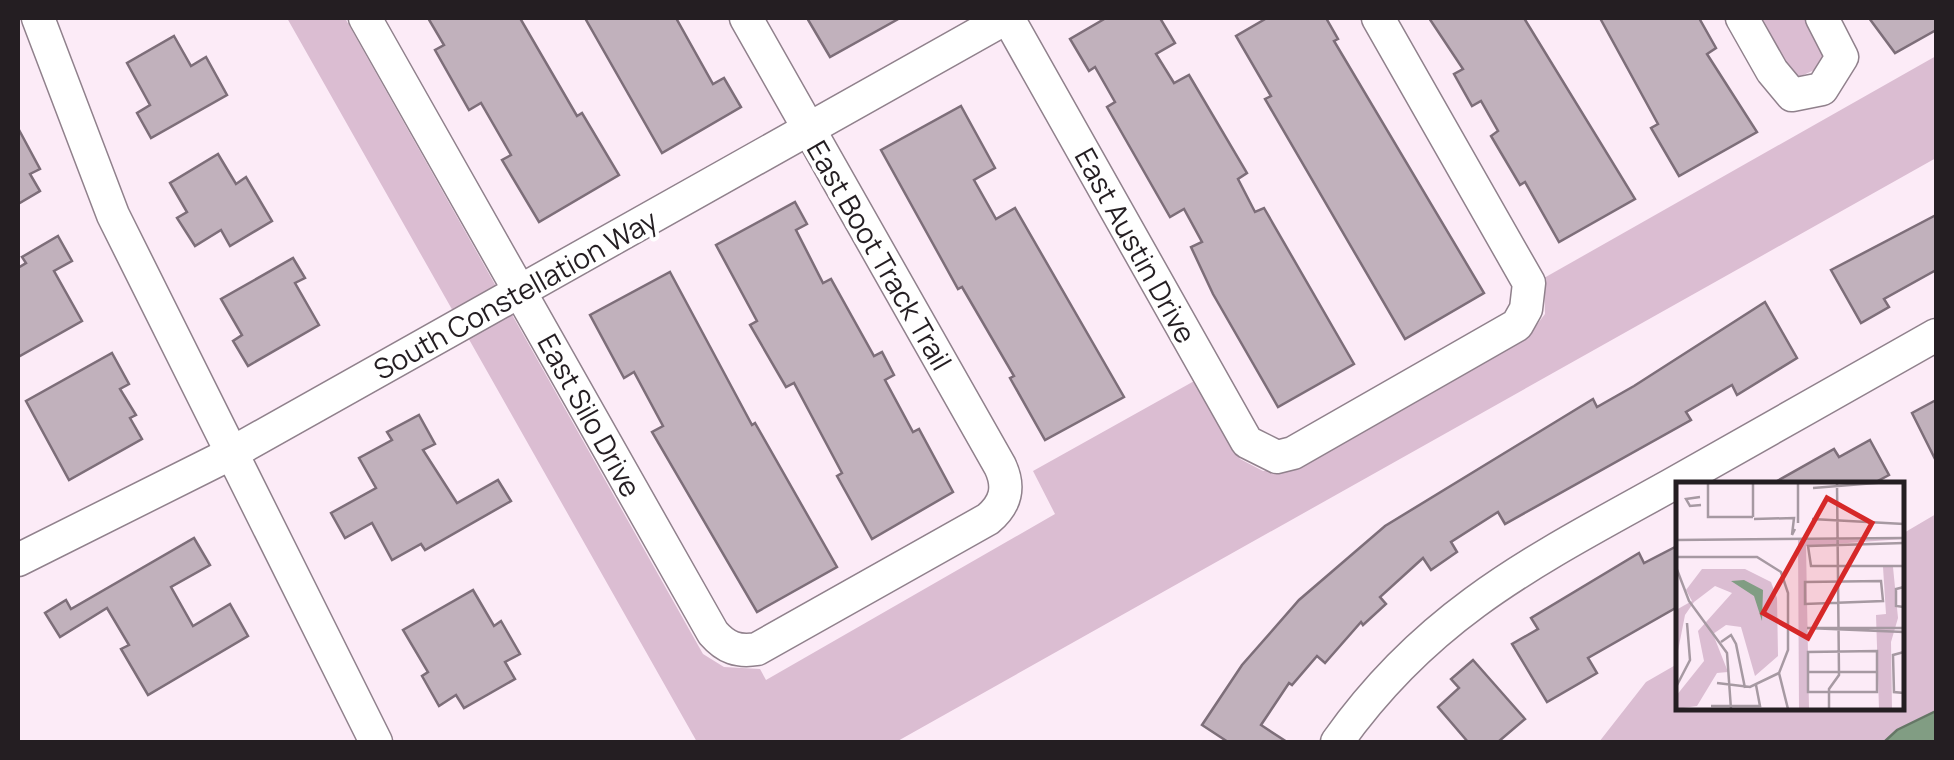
<svg xmlns="http://www.w3.org/2000/svg" width="1954" height="760" viewBox="0 0 1954 760" font-family="Manrope,sans-serif">
  <style>
    .green { fill: #dbbdd2 }
    .water { fill: #819d83; stroke: #657766; stroke-width: 2.5 }
    .building { fill: #c1b1bc; stroke: #7d6e79; stroke-width: 2.5 }
    .lines { fill: none; stroke-linecap: round; stroke-linejoin: round }
    .minor-casing { stroke: #90818c; stroke-width: 35 }
    .minor { stroke: #fff; stroke-width: 32 }
    .labels { text-anchor: middle; dominant-baseline: central; stroke-width: 8; stroke-linejoin: round; paint-order: stroke }
    .street-label { font-size: 28px; fill: #241e22; stroke: #fff }
    .inset-road { fill: none; stroke: #a699a2; stroke-width: 2.5 }
    .view { fill: #d62828; fill-opacity: 0.15; stroke: #d62828; stroke-width: 5 }
    .inset-edge { fill: none; stroke: #241e22; stroke-width: 5 }
  </style>
  <rect width="100%" height="100%" fill="#fcebf7"/>
  <g class="green">
    <path d="M287 18H345L703 654 724 667 760 669 766 680 1055 514 1033 471 1196 380 1240 459 1263 471 1295 470 1526 339 1545 314 1544 278 1936 56V158L896 742H697Z"/>
    <path d="M1756 18H1805L1824 56 1821 67 1799 77 1785 69Z"/>
    <path d="M1936 514V742H1599L1646 682 1679 663V708H1902V534Z"/>
  </g>
  <path class="water" d="M1936 711V742H1884L1897 730Z"/>
  <g class="building">
    <path d="M428 18H520L577 116 582 113 619 175 539 222 502 160 511 155 481 103 469 110 435 50 444 45Z"/>
    <path d="M585 18H676L713 84 724 78 741 107 662 153Z"/>
    <path d="M807 18H900L830 57Z"/>
    <path d="M1106 18H1160L1175 43 1156 54 1174 83 1189 75 1247 173 1238 179 1255 212 1264 208 1354 364 1278 407 1213 294 1191 247 1202 242 1184 209 1170 217 1107 107 1115 102 1095 67 1089 71 1070 39Z"/>
    <path d="M1267 18H1326L1338 39 1334 41 1484 293 1405 339 1265 99 1271 96 1236 36Z"/>
    <path d="M1429 18H1524L1635 199 1559 242 1525 182 1520 185 1491 136 1498 131 1481 101 1472 106 1454 74 1463 69Z"/>
    <path d="M1600 18H1699L1716 48 1707 54 1757 132 1679 176 1651 128 1658 124Z"/>
    <path d="M1869 18H1936V30L1895 53Z"/>
    <path d="M174 36 191 66 206 57 227 95 151 138 137 113 150 105 127 63Z"/>
    <path d="M961 106 995 168 974 180 996 219 1015 208 1124 397 1045 440 1010 378 1014 376 962 287 958 289 881 150Z"/>
    <path d="M18 128 40 169 30 174 40 191 18 204Z"/>
    <path d="M218 154 236 184 246 177 272 221 230 246 221 230 195 246 177 218 187 212 170 183Z"/>
    <path d="M795 202 807 224 796 230 823 283 831 279 874 356 882 352 894 375 885 380 913 432 919 429 953 492 872 539 837 476 842 473 794 383 786 387 750 325 757 321 716 245Z"/>
    <path d="M1936 215V270L1884 299 1889 307 1861 323 1831 270Z"/>
    <path d="M58 236 72 261 54 271 82 321 18 357V268L26 263 22 257Z"/>
    <path d="M293 258 305 278 295 283 319 325 248 366 233 341 242 335 221 299Z"/>
    <path d="M670 272 752 425 755 423 837 567 757 612 652 432 663 426 634 372 624 378 590 315Z"/>
    <path d="M1765 302 1797 358 1737 395 1732 385 1686 412 1691 420 1505 524 1498 512 1451 542 1457 552 1431 570 1423 558 1380 597 1386 604 1363 625 1361 622 1325 663 1317 656 1292 685 1289 683 1261 725 1287 742H1228L1202 725 1242 665 1299 600 1385 526 1593 399 1597 407 1634 386Z"/>
    <path d="M112 353 129 384 120 389 136 415 130 418 142 439 69 480 26 401Z"/>
    <path d="M1936 400V461L1912 413Z"/>
    <path d="M419 415 435 444 423 450 457 503 498 480 511 501 425 550 421 544 392 560 372 523 345 538 331 513 376 488 359 458 392 440 387 432Z"/>
    <path d="M1870 440 1889 475 1870 485H1770L1834 449 1839 457Z"/>
    <path d="M194 538 210 565 171 587 193 626 230 604 248 636 148 695 121 649 129 645 107 608 60 637 45 613 66 600 71 609Z"/>
    <path d="M1679 545V606L1588 658 1597 673 1547 702 1512 644 1538 629 1531 618 1639 553 1644 563Z"/>
    <path d="M473 590 494 626 501 621 520 654 505 662 515 679 464 708 456 695 439 706 422 676 428 672 403 630Z"/>
    <path d="M1473 660 1525 719 1498 742H1468L1438 707 1459 688 1451 679Z"/>
  </g>
  <g class="lines">
    <g class="minor-casing">
      <g id="minor">
        <path d="M38 18 113 215 376 742"/>
        <path d="M365 18 713 633C726 648 738 652 757 649L988 519C1006 504 1010 487 1000 466L746 18"/>
        <path d="M1008 18 1247 442 1277 457 1293 453 1517 325 1526 309 1529 283 1378 18"/>
        <path d="M1742 18 1772 71 1792 95 1822 89 1842 57 1822 18"/>
        <path d="M18 560 230 454 1006 18"/>
        <path d="M1337 742C1429 612 1536 560 1671 485 1759 435 1848 385 1936 335"/>
      </g>
    </g>
    <use href="#minor" class="minor"/>
  </g>
  <g class="labels">
    <g class="street-label">
      <text transform="translate(1136 245) rotate(61)">East Austin Drive</text>
      <text transform="translate(880 255) rotate(60)">East Boot Track Trail</text>
      <text transform="translate(515 294) rotate(-29)">South Constellation Way</text>
      <text transform="translate(590 415) rotate(61)">East Silo Drive</text>
    </g>
  </g>
  <g transform="translate(1676 482)">
    <rect width="228" height="228" fill="#fcebf7"/>
    <path d="M227 57 130 64 133 227H123L122 58ZM207 85H217L222 136 215 160 216 227H203L200 133 210 132ZM26 87H69L95 100 101 116 102 174 79 194 65 145 50 143 37 152 52 190 41 191 21 224 0 227V214L28 179 22 149 56 111 39 104 18 120 9 133 0 179V128L16 119 10 108Z" fill="#dbbdd2"/>
    <path d="M68 98 87 108 86 139 78 114 55 99Z" fill="#819d83"/>
    <path class="inset-road" d="M32 0V35H77M77 0V35M122 0V41M137 6 212 0M24 15 10 17 14 24 25 23M78 37 118 36 116 53 119 47M136 37 228 42M0 58 228 56M228 61 132 64 135 84H228M0 75H81L105 90 112 111V168L103 191 112 227M0 85 13 119 51 171 55 227M129 100 205 99 207 119 129 122ZM228 105 220 107V124L228 125M228 146H131L228 150M45 160 55 153 60 162 69 206M201 169V210H132V170ZM228 170 217 173 218 210 228 211M131 190H202M41 201 74 205 103 191M0 205 14 178 11 141M35 224H84L80 203M153 227V207L163 193 161 0"/>
    <path class="view" d="M151 16 196 41 132 156 87 131Z"/>
    <rect width="228" height="228" class="inset-edge"/>
  </g>
  <rect width="1954" height="760" fill="none" stroke="#241e22" stroke-width="40"/>
</svg>
